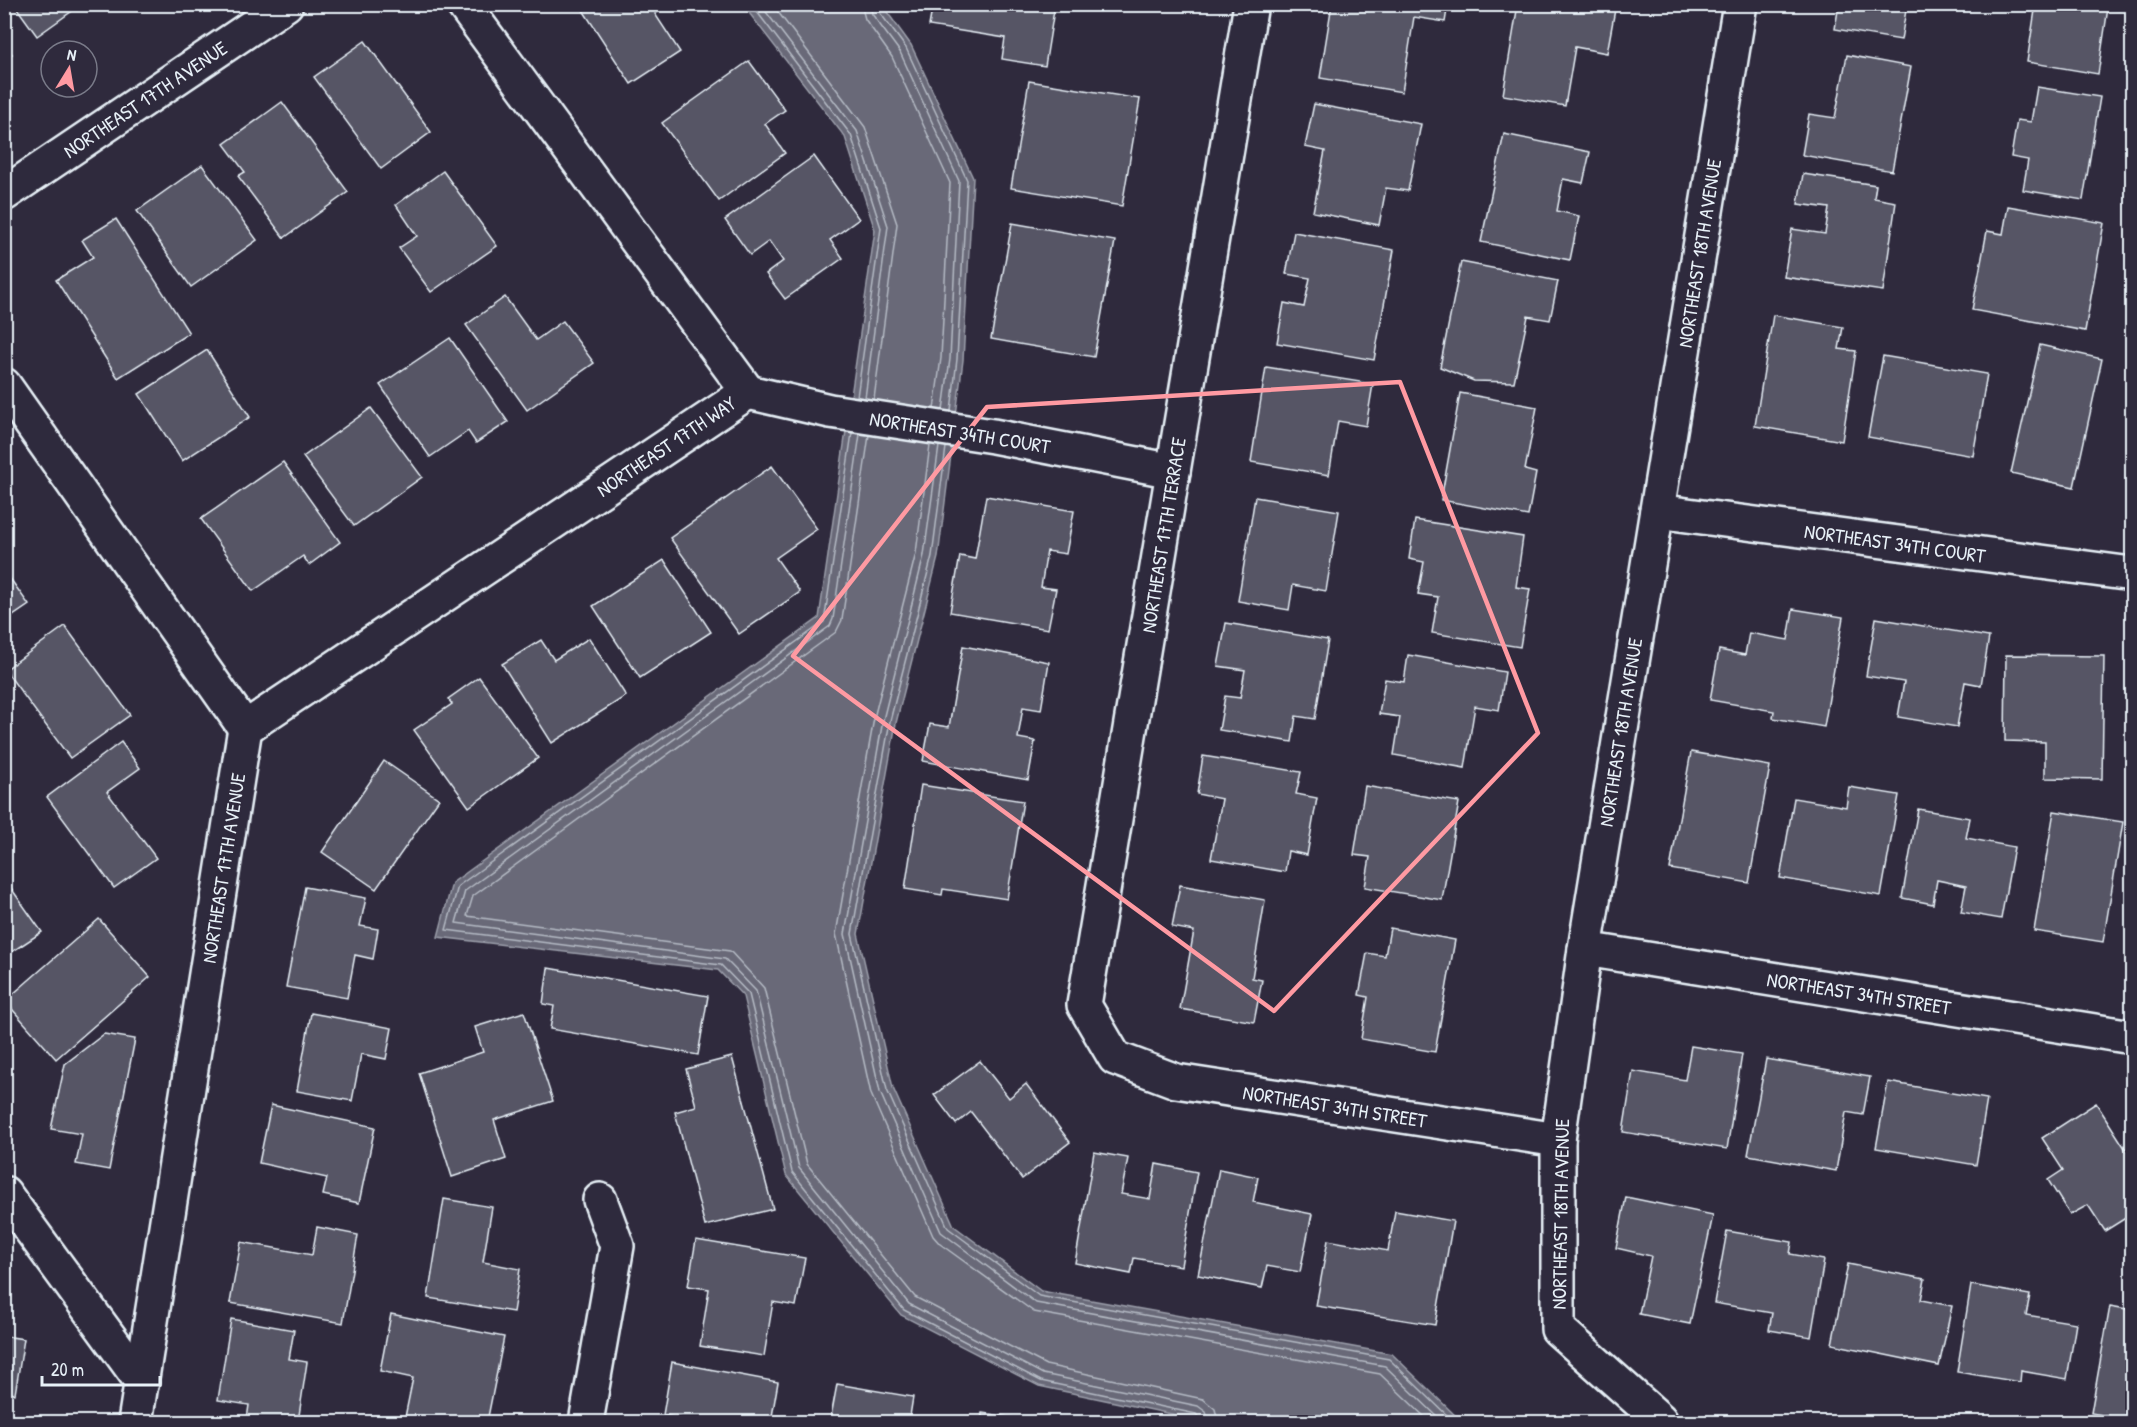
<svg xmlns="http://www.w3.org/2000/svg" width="2137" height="1427" viewBox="0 0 2137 1427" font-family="'Patrick Hand',sans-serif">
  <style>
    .water { fill: #696978; stroke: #9c9fab; stroke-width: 1.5 }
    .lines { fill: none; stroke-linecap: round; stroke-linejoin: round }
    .shore { stroke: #b5bbc5; stroke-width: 1.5 }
    .building { fill: #575565; stroke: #e8f1f8; stroke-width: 1.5 }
    .street-casing { stroke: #e8f1f8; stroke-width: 38 }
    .street { stroke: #2f2a3d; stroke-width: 33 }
    .marked { fill: none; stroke: #ff9aa2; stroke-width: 4.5; stroke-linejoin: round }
    .labels { text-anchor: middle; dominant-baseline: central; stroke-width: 4.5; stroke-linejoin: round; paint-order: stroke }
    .street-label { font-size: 20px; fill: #e8f1f8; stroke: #2f2a3d }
  </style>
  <rect width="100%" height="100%" fill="#2f2a3d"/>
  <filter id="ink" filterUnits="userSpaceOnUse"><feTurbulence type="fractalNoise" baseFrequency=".0167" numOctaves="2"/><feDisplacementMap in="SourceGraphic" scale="12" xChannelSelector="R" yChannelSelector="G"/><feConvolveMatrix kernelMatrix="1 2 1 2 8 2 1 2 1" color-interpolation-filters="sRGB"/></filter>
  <g filter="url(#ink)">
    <path class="water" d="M743 5H882L911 45 973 178 963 360 938 557 896 723 858 934 893 1088 954 1226 1041 1291 1392 1354 1462 1422H1209L1039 1386 901 1315 786 1175 743 996 718 970 438 937 452 883 819 618 875 230 845 137Z"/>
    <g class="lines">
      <g class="shore">
        <path d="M751 4 851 135 881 228 857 397"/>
        <path d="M760 4 857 131 888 226 865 398"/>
        <path d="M772 4 865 127 897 224 874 399"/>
        <path d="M861 4 865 19 892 57 950 183 941 358 934 409"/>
        <path d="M870 4 872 14 900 52 959 181 950 359 943 410"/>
        <path d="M877 4 878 10 906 48 967 180 957 359 951 411"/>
        <path d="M852 433 824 622 458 886 446 930 721 965 749 994 792 1172 904 1310 1041 1381 1196 1414 1202 1422"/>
        <path d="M860 434 833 619 830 626 465 891 456 923 725 959 756 991 799 1168 909 1304 1043 1374 1198 1406 1206 1412 1209 1422"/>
        <path d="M869 435 842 620 836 632 473 896 467 916 730 951 764 988 807 1164 915 1297 1046 1365 1203 1399 1215 1409 1218 1422"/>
        <path d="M930 445 916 553 874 718 836 934 871 1094 933 1236 940 1244 1034 1312 1380 1374 1430 1422"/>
        <path d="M939 446 924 555 883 720 845 934 880 1092 941 1232 1036 1303 1385 1366 1443 1422"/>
        <path d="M946 447 932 556 890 721 852 934 887 1090 948 1228 1039 1296 1389 1359 1454 1422"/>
      </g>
    </g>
    <g class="building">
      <path d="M14 4H82L37 36Z"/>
      <path d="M579 4H669L655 14 680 52 631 84Z"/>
      <path d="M933 4H1055L1045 66 1002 59 1005 38 929 26Z"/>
      <path d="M1332 4H1448L1445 22 1414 17 1402 92 1320 78Z"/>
      <path d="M1518 4H1616L1607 53 1575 47 1565 106 1503 95Z"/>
      <path d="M1839 4H1907L1901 40 1835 29Z"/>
      <path d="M2036 4H2120L2119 10 2108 8 2098 74 2027 62Z"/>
      <path d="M365 41 431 132 381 169 314 77Z"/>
      <path d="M4 43 12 54 4 59Z"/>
      <path d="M1847 55 1911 67 1892 171 1802 155 1809 114 1835 118Z"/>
      <path d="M749 61 785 110 765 124 785 153 719 201 662 123Z"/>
      <path d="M1029 81 1140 99 1122 206 1011 188Z"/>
      <path d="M2037 87 2100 97 2083 200 2023 190 2028 160 2011 157 2017 120 2031 122Z"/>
      <path d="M282 102 348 192 284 238 238 176 245 172 224 144Z"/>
      <path d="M1314 104 1421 124 1408 191 1386 188 1379 225 1313 212 1325 151 1305 147Z"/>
      <path d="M1504 134 1590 152 1583 183 1563 179 1557 211 1579 216 1570 260 1481 242Z"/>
      <path d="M814 156 859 219 830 240 843 258 785 299 766 274 783 261 769 241 750 255 725 220Z"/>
      <path d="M202 165 257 240 191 287 137 211Z"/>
      <path d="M443 171 497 246 431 292 399 248 417 236 396 205Z"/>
      <path d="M1803 174 1876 185 1874 198 1896 202 1883 291 1784 277 1792 229 1825 234 1829 208 1798 204Z"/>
      <path d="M2008 206 2104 223 2085 331 1972 310 1987 231 2003 234Z"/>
      <path d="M116 219 189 333 118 378 56 280 93 257 82 240Z"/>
      <path d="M1012 223 1115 241 1094 357 991 339Z"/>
      <path d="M1294 232 1394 250 1374 360 1277 343 1284 303 1304 307 1310 278 1286 274Z"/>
      <path d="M1461 262 1558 281 1550 320 1528 316 1514 382 1474 381 1440 367Z"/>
      <path d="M505 297 536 340 563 321 594 363 527 410 466 325Z"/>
      <path d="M1773 315 1843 327 1839 349 1856 351 1842 441 1755 426Z"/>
      <path d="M450 338 508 422 476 443 468 431 430 457 380 385Z"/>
      <path d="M2040 345 2102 359 2074 487 2011 473Z"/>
      <path d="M207 350 250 417 182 461 139 394Z"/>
      <path d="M1883 356 1987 374 1973 456 1868 437Z"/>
      <path d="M1266 367 1373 384 1366 426 1338 421 1329 475 1251 462Z"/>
      <path d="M1460 393 1537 407 1525 470 1536 473 1528 516 1441 500Z"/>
      <path d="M371 408 422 477 354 526 303 457Z"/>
      <path d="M283 462 340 542 309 565 303 556 253 591 201 519Z"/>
      <path d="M772 466 817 529 776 558 800 592 739 634 670 538Z"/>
      <path d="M986 496 1074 511 1066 554 1047 551 1041 587 1056 589 1048 629 950 612 960 556 975 559Z"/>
      <path d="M1255 497 1339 511 1326 591 1293 585 1289 610 1238 601Z"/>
      <path d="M1415 520 1523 537 1516 587 1530 589 1520 647 1432 633 1438 597 1418 594 1424 562 1409 559Z"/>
      <path d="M664 560 711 632 640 678 593 606Z"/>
      <path d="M4 570 29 605 4 622Z"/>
      <path d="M1793 609 1843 617 1824 727 1773 718 1774 711 1710 700 1719 650 1745 655 1749 633 1788 640Z"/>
      <path d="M1876 618 1989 637 1981 685 1965 682 1957 727 1898 717 1904 682 1866 676Z"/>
      <path d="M1226 623 1328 640 1315 719 1296 716 1292 742 1219 730 1225 696 1240 698 1245 670 1218 666Z"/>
      <path d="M65 626 130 715 70 758 5 670Z"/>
      <path d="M589 638 626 696 552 743 502 664 541 640 554 660Z"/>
      <path d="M963 646 1049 662 1041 710 1023 707 1018 738 1035 741 1028 780 923 761 930 724 949 727Z"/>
      <path d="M1408 655 1505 672 1499 710 1475 706 1465 768 1394 755 1400 717 1379 714 1385 679 1404 682Z"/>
      <path d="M2006 655 2104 656 2102 779 2045 778V742L2005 741Z"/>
      <path d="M479 677 538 758 469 807 414 730 452 704 448 699Z"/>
      <path d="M121 742 140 768 107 792 156 858 114 888 47 797Z"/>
      <path d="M1691 752 1770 766 1749 883 1670 869Z"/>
      <path d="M1203 756 1301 772 1296 794 1317 798 1307 855 1288 851 1285 872 1211 859 1222 799 1197 794Z"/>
      <path d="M384 761 439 799 376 889 322 852Z"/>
      <path d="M921 785 1023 801 1007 899 943 889 942 895 905 889Z"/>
      <path d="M1365 786 1459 802 1442 900 1365 887 1370 857 1354 855Z"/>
      <path d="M1849 787 1899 795 1881 896 1780 878 1794 798 1846 807Z"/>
      <path d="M1918 809 1970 818 1966 838 2014 847 2001 919 1961 912 1966 886 1937 880 1933 904 1902 898Z"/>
      <path d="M2054 811 2123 822 2103 942 2034 931Z"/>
      <path d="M6 881 42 932 4 957V882Z"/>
      <path d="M1180 885 1265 900 1252 978 1262 980 1254 1022 1180 1009 1194 931 1172 927Z"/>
      <path d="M305 887 366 898 360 926 378 929 373 959 355 955 347 998 286 987Z"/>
      <path d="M99 919 150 977 56 1059 5 1001Z"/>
      <path d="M1390 928 1455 940 1435 1052 1361 1039 1368 997 1359 995 1367 953 1385 956Z"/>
      <path d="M548 968 708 996 698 1055 550 1029 554 1006 543 1004Z"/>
      <path d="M524 1012 553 1101 494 1120 506 1159 452 1177 419 1073 483 1052 475 1027Z"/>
      <path d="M311 1013 392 1028 386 1059 361 1054 352 1101 297 1091Z"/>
      <path d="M104 1034 135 1039 109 1170 76 1164 82 1134 51 1129 65 1064Z"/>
      <path d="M1691 1046 1742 1054 1727 1149 1623 1132 1633 1071 1685 1080Z"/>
      <path d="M732 1057 773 1209 705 1226 675 1112 696 1106 686 1069Z"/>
      <path d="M1766 1059 1870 1077 1863 1115 1846 1112 1836 1171 1748 1155Z"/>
      <path d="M980 1061 1009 1098 1026 1084 1070 1142 1022 1179 971 1112 956 1124 934 1095Z"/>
      <path d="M1888 1082 1987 1099 1976 1165 1876 1148Z"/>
      <path d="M2096 1103 2132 1159V1214L2105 1231 2088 1205 2070 1215 2048 1180 2063 1170 2042 1138Z"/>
      <path d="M271 1105 375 1127 359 1203 323 1195 327 1178 259 1163Z"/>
      <path d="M1094 1152 1128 1158 1121 1194 1150 1199 1156 1164 1197 1172 1181 1266 1134 1258 1131 1274 1075 1263Z"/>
      <path d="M1219 1169 1258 1177 1253 1202 1312 1214 1300 1272 1267 1266 1262 1288 1198 1275Z"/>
      <path d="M1626 1197 1713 1215 1690 1324 1639 1314 1651 1256 1616 1248Z"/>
      <path d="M444 1199 492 1207 483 1262 520 1269 513 1312 428 1298Z"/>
      <path d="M1395 1211 1453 1221 1435 1325 1316 1306 1328 1240 1388 1251Z"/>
      <path d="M317 1227 358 1235 343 1323 230 1303 241 1242 312 1255Z"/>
      <path d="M1727 1231 1792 1242 1790 1254 1824 1260 1811 1337 1769 1330 1772 1313 1714 1303Z"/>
      <path d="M696 1240 805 1258 796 1306 773 1302 764 1356 700 1346 709 1289 688 1286Z"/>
      <path d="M1848 1264 1925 1279 1921 1300 1952 1306 1939 1366 1832 1344Z"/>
      <path d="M1971 1285 2030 1295 2026 1315 2076 1323 2067 1379 2021 1371 2020 1382 1957 1372Z"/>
      <path d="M2110 1306 2132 1310V1420L2091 1413Z"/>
      <path d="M391 1314 504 1337 487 1422H404L413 1378 380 1371Z"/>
      <path d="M231 1319 294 1330 289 1359 307 1362 298 1422 247 1419 249 1405 218 1400Z"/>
      <path d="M4 1336 24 1339 15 1394 4 1392Z"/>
      <path d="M672 1362 778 1382 771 1422H699L663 1415Z"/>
      <path d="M837 1384 913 1397 909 1422H830Z"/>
      <path d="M982 1413 1017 1418 1016 1422H981Z"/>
    </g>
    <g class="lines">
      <g class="street-casing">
        <g id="street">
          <path d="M1251 4 1084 1005 1115 1058 1176 1081 1558 1140"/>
          <path d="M4 194 286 4"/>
          <path d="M4 385 245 728 135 1422"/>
          <path d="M748 392 830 411 993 436 1173 471"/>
          <path d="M1657 511 2132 574"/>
          <path d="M245 728 748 392 463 4"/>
          <path d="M1585 949 2132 1037"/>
          <path d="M4 1193 142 1382"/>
          <path d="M1660 1420 1558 1329V1140L1585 949 1740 4"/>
          <path d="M586 1422 617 1246 600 1200"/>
        </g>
      </g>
      <use href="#street" class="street"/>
    </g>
  </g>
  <path class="marked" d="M1400 382 1538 733 1274 1011 793 656 987 407Z"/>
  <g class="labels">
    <g class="street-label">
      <text transform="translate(145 99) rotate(-34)">NORTHEAST 17TH AVENUE</text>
      <text transform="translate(1699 253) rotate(-81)">NORTHEAST 18TH AVENUE</text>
      <text transform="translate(960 432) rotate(9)">NORTHEAST 34TH COURT</text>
      <text transform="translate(666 446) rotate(-34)">NORTHEAST 17TH WAY</text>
      <text transform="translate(1163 535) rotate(-81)">NORTHEAST 17TH TERRACE</text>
      <text transform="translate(1895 543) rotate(8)">NORTHEAST 34TH COURT</text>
      <text transform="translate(1620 732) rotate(-81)">NORTHEAST 18TH AVENUE</text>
      <text transform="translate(223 868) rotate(-81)">NORTHEAST 17TH AVENUE</text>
      <text transform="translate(1859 993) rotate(9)">NORTHEAST 34TH STREET</text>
      <text transform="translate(1335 1106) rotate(9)">NORTHEAST 34TH STREET</text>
      <text transform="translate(1560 1214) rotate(-89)">NORTHEAST 18TH AVENUE</text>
    </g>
  </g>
  <rect width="2137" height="1427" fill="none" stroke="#2f2a3d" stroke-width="24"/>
  <rect x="12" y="12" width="2113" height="1403" fill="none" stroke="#e8f1f8" stroke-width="2" filter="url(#ink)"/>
  <g transform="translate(69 69) rotate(11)"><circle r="28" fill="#2f2a3d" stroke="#797a88" stroke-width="1.5"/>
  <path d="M0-4.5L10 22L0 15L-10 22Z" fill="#ff9aa2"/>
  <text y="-9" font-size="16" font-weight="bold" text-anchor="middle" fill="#e8f1f8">N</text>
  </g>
  <path d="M42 1376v9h118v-9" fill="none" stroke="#e8f1f8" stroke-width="3"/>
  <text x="51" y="1376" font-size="18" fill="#e8f1f8" stroke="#2f2a3d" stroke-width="4.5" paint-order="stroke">20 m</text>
</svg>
